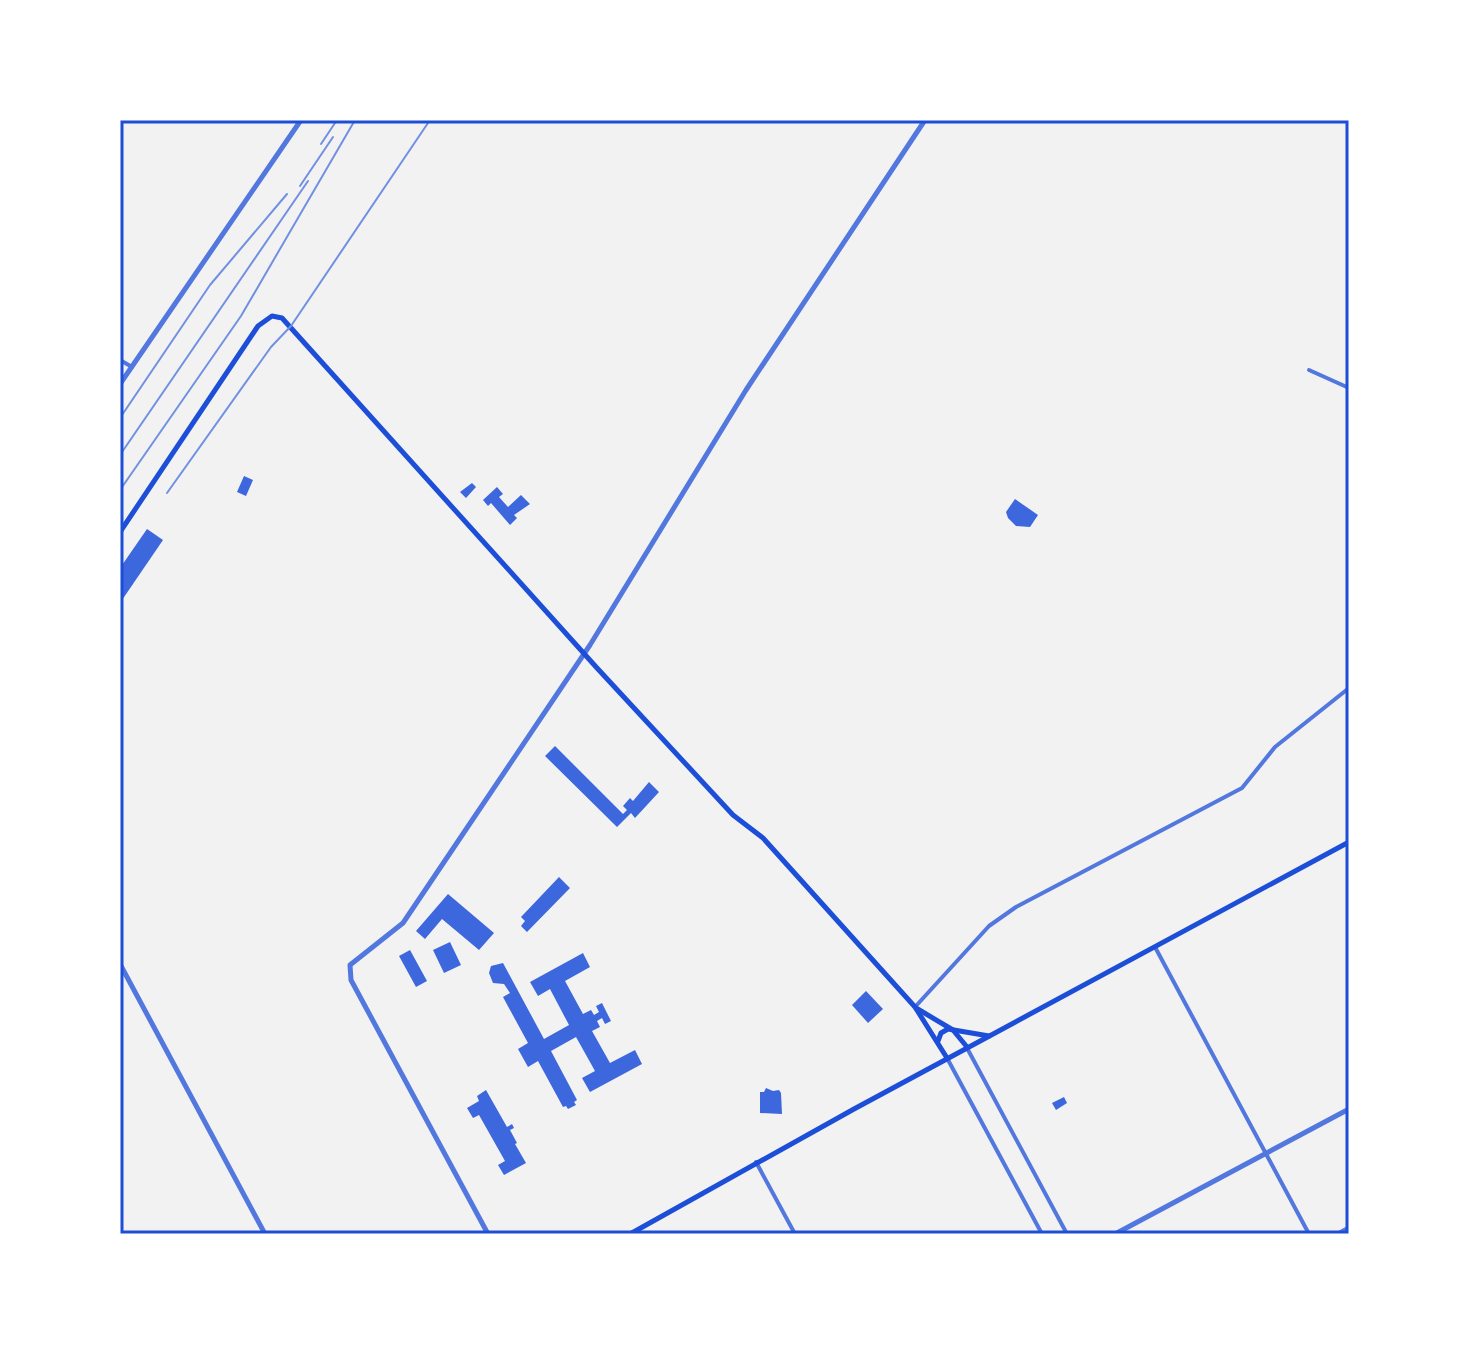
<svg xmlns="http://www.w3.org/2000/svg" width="1469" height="1354" viewBox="0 0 1469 1354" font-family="'DejaVu Sans',sans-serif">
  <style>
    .building { fill: #3d67dc }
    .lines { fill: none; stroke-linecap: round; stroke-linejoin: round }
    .minor { stroke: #5277de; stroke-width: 4 }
    .tertiary { stroke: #5277de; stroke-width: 5 }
    .secondary { stroke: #1d4ed8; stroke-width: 5 }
    .rail { stroke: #7290e2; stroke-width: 2 }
    .neatline { fill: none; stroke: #1d4ed8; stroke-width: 3 }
  </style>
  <rect width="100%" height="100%" fill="#f2f2f2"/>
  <g class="building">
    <path d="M244 476 253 480 246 496 237 492Z"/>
    <path d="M472 483 476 487 466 498 460 492Z"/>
    <path d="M497 487 503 494 499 497 508 507 521 495 530 504 514 515 517 518 510 525 491 503 488 506 483 500Z"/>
    <path d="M1015 499 1038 515 1030 527 1016 526 1008 518 1006 512Z"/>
    <path d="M147 529 163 540 120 603V568Z"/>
    <path d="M555 746 623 814 627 810 623 806 630 798 633 801 649 782 659 792 635 818 631 813 617 827 545 756Z"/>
    <path d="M559 877 570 888 527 932 521 926 525 921 521 917Z"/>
    <path d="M448 894 494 933 479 950 442 919 425 939 416 931Z"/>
    <path d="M450 942 461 965 444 973 433 950Z"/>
    <path d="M410 950 427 981 416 987 399 956Z"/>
    <path d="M583 953 590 967 565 981 583 1014 591 1010 594 1015 599 1012 596 1006 602 1003 611 1021 605 1024 602 1018 597 1021 600 1027 592 1031 610 1063 635 1050 642 1064 590 1092 582 1078 595 1071 576 1037 551 1051 577 1100 574 1102 576 1105 568 1109 566 1106 563 1107 538 1061 528 1067 518 1049 528 1043 503 997 510 993 504 984 493 983 489 973 491 966 503 963 544 1039 569 1025 550 989 538 996 530 982Z"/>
    <path d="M866 991 883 1009 868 1023 852 1005Z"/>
    <path d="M766 1088 773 1091 779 1090 781 1093 782 1114 760 1113V1092H764Z"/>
    <path d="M486 1090 507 1127 512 1124 514 1128 510 1130 517 1143 515 1144 526 1163 504 1175 498 1165 505 1161 479 1115 473 1118 467 1108 479 1101 477 1096Z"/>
    <path d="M1064 1097 1067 1103 1056 1110 1052 1103Z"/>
  </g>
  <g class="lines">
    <g class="minor">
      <path d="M120 360 132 367"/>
      <path d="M1309 370 1349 388"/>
      <path d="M1155 947 1309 1234"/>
      <path d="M915 1007 989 926 1016 907 1242 788 1275 747 1349 688"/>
      <path d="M967 1048 1067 1234"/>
      <path d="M947 1058 1042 1234"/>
      <path d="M756 1162 795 1234"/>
    </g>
    <g class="tertiary">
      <path d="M120 384 301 120"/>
      <path d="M120 964 265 1234"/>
      <path d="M488 1234 351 980 350 965 403 923 590 645 746 390 925 120"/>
      <path d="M1115 1234 1349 1109"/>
      <path d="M1338 1234 1349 1228"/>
    </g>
    <g class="secondary">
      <path d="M120 532 258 326 272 316 282 318 597 668 733 815 763 838 915 1007 947 1058"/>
      <path d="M916 1008 953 1030 967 1047"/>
      <path d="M938 1041 941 1033 948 1029 989 1036"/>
      <path d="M630 1234 854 1109 1349 842"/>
    </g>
    <g class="rail">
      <path d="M321 144 337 120"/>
      <path d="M300 186 333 137"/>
      <path d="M120 418 210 285 287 194"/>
      <path d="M120 455 308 181"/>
      <path d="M120 490 241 316 355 120"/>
      <path d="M167 493 271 347 291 326 430 120"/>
    </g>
  </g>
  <rect width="1469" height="1354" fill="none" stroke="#ffffff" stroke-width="244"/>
  <rect x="122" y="122" width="1225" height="1110" class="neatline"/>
</svg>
